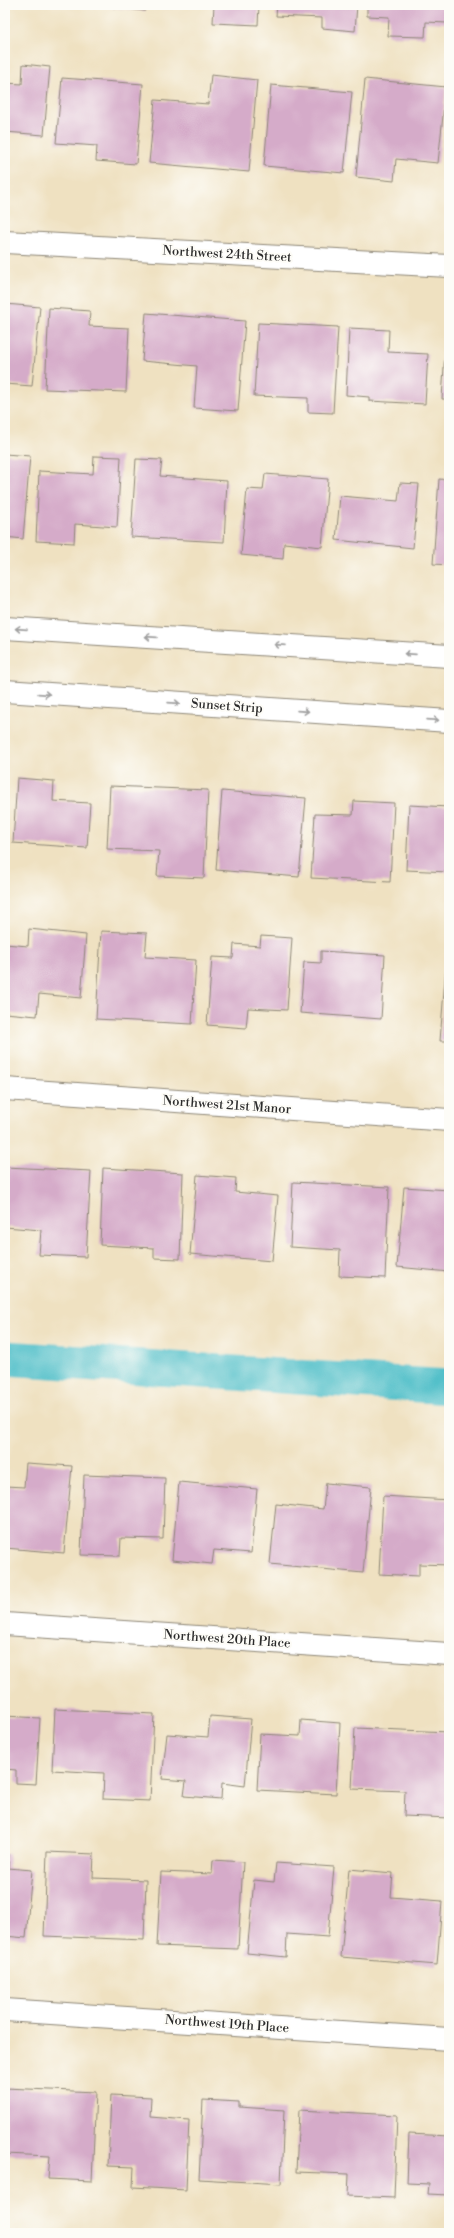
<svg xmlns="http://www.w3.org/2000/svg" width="454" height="2238" viewBox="0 0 454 2238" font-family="'Libre Bodoni',serif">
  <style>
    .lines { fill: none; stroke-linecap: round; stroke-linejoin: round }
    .canal { stroke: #51bfc9; stroke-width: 35 }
    .building { fill: #d5abc9 }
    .minor-casing { stroke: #8d8676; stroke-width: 24 }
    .minor { stroke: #fff; stroke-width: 22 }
    .oneway { stroke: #a0a0a0 }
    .labels { text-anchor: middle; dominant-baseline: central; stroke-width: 4; stroke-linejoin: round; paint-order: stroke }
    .street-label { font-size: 13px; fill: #2b2b2b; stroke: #fdfcf7 }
  </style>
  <rect width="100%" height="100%" fill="#fdfcf7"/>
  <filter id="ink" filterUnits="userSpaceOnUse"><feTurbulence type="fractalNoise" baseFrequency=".025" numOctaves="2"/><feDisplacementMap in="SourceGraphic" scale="8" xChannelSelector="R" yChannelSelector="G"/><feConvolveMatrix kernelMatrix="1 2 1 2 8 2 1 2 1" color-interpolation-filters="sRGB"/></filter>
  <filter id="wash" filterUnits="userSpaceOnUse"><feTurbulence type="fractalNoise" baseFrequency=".012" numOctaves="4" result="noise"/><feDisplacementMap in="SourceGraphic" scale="16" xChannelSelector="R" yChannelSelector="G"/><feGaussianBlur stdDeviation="0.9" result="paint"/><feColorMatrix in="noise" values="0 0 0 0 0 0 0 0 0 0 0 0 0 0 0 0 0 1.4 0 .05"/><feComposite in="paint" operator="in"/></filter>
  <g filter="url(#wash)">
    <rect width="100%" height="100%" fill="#efe1c1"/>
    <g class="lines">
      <path class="canal" d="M5 1358 449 1387"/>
    </g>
    <g id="blocks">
      <g class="building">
        <path d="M89 5H145V11Z"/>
        <path d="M214 5H259L258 25 213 23Z"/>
        <path d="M277 5H357L355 31 322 28V18L276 16Z"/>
        <path d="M367 5H448L447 23 426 22 425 37 388 36 389 17 367 16Z"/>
        <path d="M23 64 50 67 44 135 5 132V83L22 84Z"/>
        <path d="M211 75 257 80 249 172 149 163 155 100 208 104Z"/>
        <path d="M62 78 143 84 136 164 96 161 97 146 56 143Z"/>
        <path d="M365 79 446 87 438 163 396 159 394 181 356 177Z"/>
        <path d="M271 85 352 92 344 173 264 166Z"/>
        <path d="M5 304 40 307 32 386 5 384Z"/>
        <path d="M49 308 90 311 89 326 129 328 126 392 45 389Z"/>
        <path d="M146 313 245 321 238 411 194 408 197 366 142 361Z"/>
        <path d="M258 323 338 327 333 413 308 412V398L254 396Z"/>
        <path d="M349 328 389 330 388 352 428 354 425 404 369 401V397L346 395Z"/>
        <path d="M446 334H449V399H442Z"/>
        <path d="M5 454 30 456 23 539 5 537Z"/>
        <path d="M94 456 121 457 117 527 75 524 74 543 36 541 39 471 93 474Z"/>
        <path d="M136 459 162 460 160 476 227 481 224 542 131 537Z"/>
        <path d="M265 474 328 479 322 547 284 543 283 559 241 555 247 489 263 490Z"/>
        <path d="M439 479 449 480V565L433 564Z"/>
        <path d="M400 483 419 484 413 548 336 540 340 496 398 501Z"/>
        <path d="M17 778 54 781 53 801 90 803 87 848 13 843Z"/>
        <path d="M110 786 208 790 204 878 157 876 159 851 107 849Z"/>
        <path d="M222 791 306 798 299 877 216 870Z"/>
        <path d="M354 801 394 803 390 882 311 878 315 814 353 815Z"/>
        <path d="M409 805 449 807V872L406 870Z"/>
        <path d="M29 929 86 935 81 998 39 994 37 1016 5 1013V944L28 946Z"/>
        <path d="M101 931 147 933 145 957 196 960 192 1024 96 1019Z"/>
        <path d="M261 936 292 938 287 1010 248 1008 246 1028 207 1025 212 957 233 958 234 944 260 946Z"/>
        <path d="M321 951 385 955 381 1019 300 1013 304 962 321 963Z"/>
        <path d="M447 953H449V1041H440Z"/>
        <path d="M5 1167 91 1171 86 1257 39 1255 41 1230 5 1227Z"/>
        <path d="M103 1168 183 1173 180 1259 154 1258V1248L100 1245Z"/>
        <path d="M197 1175 236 1178 235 1192 278 1196 272 1261 190 1254Z"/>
        <path d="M293 1182 389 1187 385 1278 339 1276 340 1250 290 1247Z"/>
        <path d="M404 1187 449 1190V1272L397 1267Z"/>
        <path d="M26 1463 72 1466 64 1553 5 1548V1486L24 1487Z"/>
        <path d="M84 1475 165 1478 163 1539 121 1538 120 1556 81 1555Z"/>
        <path d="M179 1482 257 1489 251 1553 214 1550 212 1564 172 1560Z"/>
        <path d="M326 1483 371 1487 363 1573 270 1564 276 1504 323 1509Z"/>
        <path d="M383 1496 449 1500V1565L419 1564V1576L379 1574Z"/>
        <path d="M55 1709 154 1714 150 1801 103 1799 104 1773 52 1770Z"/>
        <path d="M5 1716 40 1718 36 1784 16 1783V1770L5 1769Z"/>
        <path d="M210 1716 251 1719 245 1786 222 1783 221 1799 184 1796 186 1781 162 1779 167 1734 208 1737Z"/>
        <path d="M301 1720 340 1723 336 1794 257 1790 260 1734 300 1736Z"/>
        <path d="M355 1728 449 1732V1818L404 1816 405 1791 352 1789Z"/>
        <path d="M47 1852 94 1854 93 1878 146 1880 144 1940 44 1936Z"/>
        <path d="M5 1854H9L8 1868 32 1870 26 1938 5 1936Z"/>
        <path d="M213 1860 243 1862 238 1949 157 1946 161 1872 212 1874Z"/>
        <path d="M276 1863 334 1867 328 1937 287 1934 286 1957 247 1953 254 1880 274 1882Z"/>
        <path d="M349 1869 393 1873 391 1897 442 1901 437 1965 341 1957Z"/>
        <path d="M5 2088 96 2092 92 2181 48 2179 50 2156 5 2154Z"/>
        <path d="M111 2095 151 2097 150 2117 189 2120 186 2190 133 2187 134 2167 108 2166Z"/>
        <path d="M203 2100 239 2102V2107L284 2110 281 2184 199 2179Z"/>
        <path d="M299 2110 397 2115 394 2198 348 2196 349 2174 296 2172Z"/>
        <path d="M409 2134 449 2136V2195L428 2194 429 2184 407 2183Z"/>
      </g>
    </g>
  </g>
  <g filter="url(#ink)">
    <use href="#blocks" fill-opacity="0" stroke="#8d8676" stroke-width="1"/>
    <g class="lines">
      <g class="minor-casing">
        <g id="minor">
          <path d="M5 242 449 266"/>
          <path d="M5 628 449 656"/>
          <path d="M5 691 449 721"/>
          <path d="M5 1089 449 1120"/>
          <path d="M5 1624 449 1654"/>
          <path d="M5 2010 449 2039"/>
        </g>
      </g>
      <use href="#minor" class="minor"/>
    </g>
    <defs><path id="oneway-shaft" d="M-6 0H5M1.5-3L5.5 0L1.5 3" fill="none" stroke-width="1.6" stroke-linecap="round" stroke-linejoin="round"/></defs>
    <g class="oneway">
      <use href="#oneway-shaft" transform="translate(21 629) rotate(-176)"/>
      <use href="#oneway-shaft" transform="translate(151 637) rotate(-176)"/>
      <use href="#oneway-shaft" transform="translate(280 645) rotate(-176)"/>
      <use href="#oneway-shaft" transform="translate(410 654) rotate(-176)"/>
      <use href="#oneway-shaft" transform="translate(44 694) rotate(4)"/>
      <use href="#oneway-shaft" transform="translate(174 703) rotate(4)"/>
      <use href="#oneway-shaft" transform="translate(303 711) rotate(4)"/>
      <use href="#oneway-shaft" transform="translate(433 720) rotate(4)"/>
    </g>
  </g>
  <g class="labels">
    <g class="street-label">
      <text transform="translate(227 254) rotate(3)">Northwest 24th Street</text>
      <text transform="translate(227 706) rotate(4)">Sunset Strip</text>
      <text transform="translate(227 1105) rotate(4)">Northwest 21st Manor</text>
      <text transform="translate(227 1639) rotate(4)">Northwest 20th Place</text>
      <text transform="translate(227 2024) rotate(4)">Northwest 19th Place</text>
    </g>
  </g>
  <rect width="454" height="2238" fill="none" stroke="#fdfcf7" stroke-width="20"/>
</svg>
